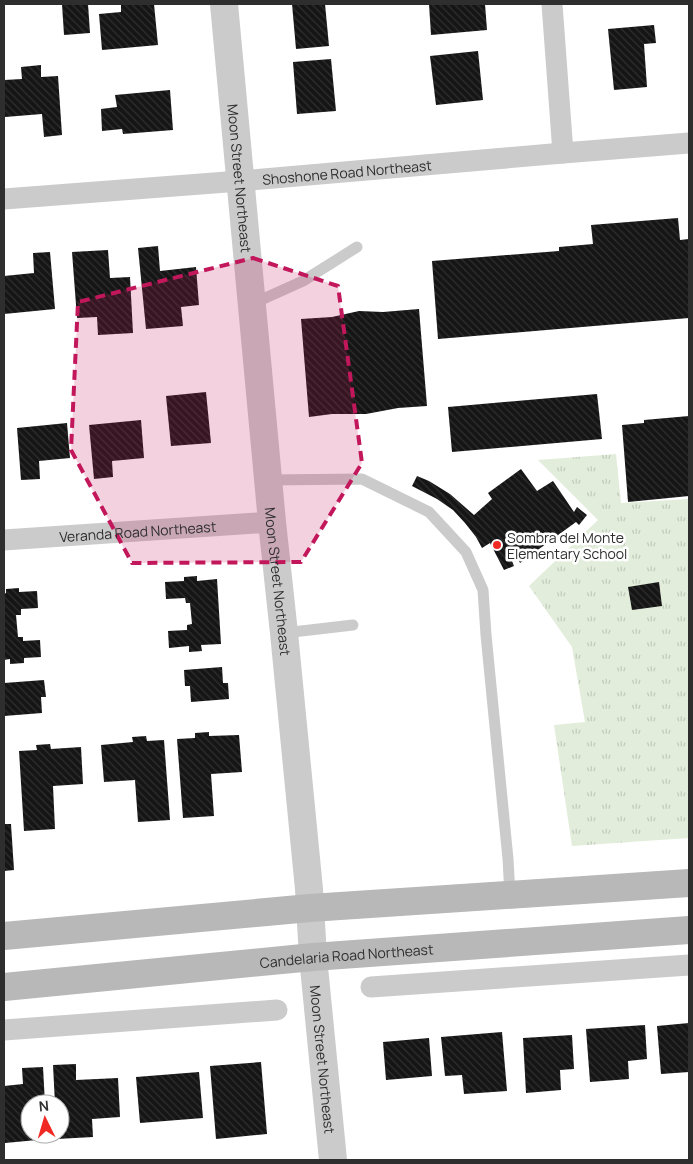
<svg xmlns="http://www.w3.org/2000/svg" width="693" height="1164" viewBox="0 0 693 1164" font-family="Manrope,sans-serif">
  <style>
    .park { fill: url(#park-tufts) }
    .building { fill: url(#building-back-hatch) }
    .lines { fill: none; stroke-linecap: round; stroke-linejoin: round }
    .service { stroke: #cbcbcb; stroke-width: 11 }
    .minor { stroke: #cbcbcb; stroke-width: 21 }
    .tertiary { stroke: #cbcbcb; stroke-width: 28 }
    .secondary { stroke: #b8b8b8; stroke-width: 28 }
    .marked { fill: #c2185b; fill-opacity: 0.2; stroke: #c2185b; stroke-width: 4; stroke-dasharray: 10 6; stroke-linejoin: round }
    .poi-dot { fill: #f12924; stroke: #fff; stroke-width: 2 }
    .labels { text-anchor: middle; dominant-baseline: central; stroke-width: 5; stroke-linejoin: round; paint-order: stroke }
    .street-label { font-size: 14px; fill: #2e2e2e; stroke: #fff }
    .poi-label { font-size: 14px; fill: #2e2e2e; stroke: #fff; text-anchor: start }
  </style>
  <defs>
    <pattern id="park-tufts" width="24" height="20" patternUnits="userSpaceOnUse" patternTransform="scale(1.25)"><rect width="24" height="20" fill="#e2eddb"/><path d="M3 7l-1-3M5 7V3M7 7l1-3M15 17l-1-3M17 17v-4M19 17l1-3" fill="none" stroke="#c2ccbc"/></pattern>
    <pattern id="building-back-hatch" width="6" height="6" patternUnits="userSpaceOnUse" patternTransform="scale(1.25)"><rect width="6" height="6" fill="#151515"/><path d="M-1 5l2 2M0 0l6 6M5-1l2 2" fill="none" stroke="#2f2f2f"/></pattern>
  </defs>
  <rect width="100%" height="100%" fill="#fff"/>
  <path class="park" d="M616 454 621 503 689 499V838L572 846 554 725 585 722 572 647 529 586 598 520 538 460Z"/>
  <g class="building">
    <path d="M62 4H88L90 33 64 35Z"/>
    <path d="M121 4H154L158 45 102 50 99 14 121 12Z"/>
    <path d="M292 4H325L329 46 296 49Z"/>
    <path d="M429 4H485L487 30 431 35Z"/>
    <path d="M654 25 656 43 644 44 647 87 614 90 608 29Z"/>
    <path d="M478 51 483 100 436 105 430 56Z"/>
    <path d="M331 59 336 111 297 114 293 62Z"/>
    <path d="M41 65V77L58 76 62 135 44 137 42 114 5 117 4 80 22 79 21 67Z"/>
    <path d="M170 90 173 130 123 134 122 129 102 131 101 109 117 107 115 95Z"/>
    <path d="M678 218 680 240 689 239V318L438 339 432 261 559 251V247L593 244 591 225Z"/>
    <path d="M158 246 160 271 196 267 199 305 181 307 183 326 146 329 138 248Z"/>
    <path d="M108 250 110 278 130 277 133 333 98 335 97 317 77 318 72 252Z"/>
    <path d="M50 252 55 309 4 314V276L34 273 33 253Z"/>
    <path d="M419 309 427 406 398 408 366 414H332L309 417 301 319 332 317 359 311 383 312Z"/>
    <path d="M206 392 211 443 171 446 166 396Z"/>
    <path d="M597 394 602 439 452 452 448 407Z"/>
    <path d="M689 416V496L628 502 622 425 644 423V420Z"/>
    <path d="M141 420 144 458 112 461 113 477 94 479 89 425Z"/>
    <path d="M67 423 70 458 39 461 40 479 21 480 17 428Z"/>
    <path d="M521 469 537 491 553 481 574 512 577 507 587 515 579 525 576 522 520 563 518 558 512 561 514 566 504 570 490 543 482 548 476 537 465 523 453 510 437 499 412 486 417 476 429 481 450 494 474 515 492 499 488 493Z"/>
    <path d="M197 576V581L217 579 221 644 201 645 202 651 189 652V646L169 648 168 631 187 630V625L192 624 190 603H186L185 598 166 599 165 582 184 581V577Z"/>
    <path d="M659 582 662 606 632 610 628 587Z"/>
    <path d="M19 588V592L37 591 38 608 21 609V615H16L18 637H23V641L40 640 41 657 24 658V663L10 664V659L4 660V594L6 593V589Z"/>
    <path d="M222 667 223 683H228L229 699 191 702 190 686H185L184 670Z"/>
    <path d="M44 680 46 697H41L42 713 4 716V683Z"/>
    <path d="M209 732V736L239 735 242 772 211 774 214 816 183 818 177 739 195 738V733Z"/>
    <path d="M146 736 147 741 164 740 170 820 138 822 135 780 104 782 101 745 133 742 132 737Z"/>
    <path d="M50 744 51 749 81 747 83 784 53 786 55 829 24 831 19 751 37 750 36 745Z"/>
    <path d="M4 824H11L14 870 4 871Z"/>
    <path d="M689 1023V1072L661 1074 657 1026Z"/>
    <path d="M645 1025 647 1059 628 1061 629 1079 590 1082 586 1029Z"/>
    <path d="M502 1032 507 1091 464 1094 462 1075 445 1076 441 1037Z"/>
    <path d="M572 1035 574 1069 560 1070 561 1090 526 1093 523 1038Z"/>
    <path d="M429 1038 432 1076 386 1080 383 1042Z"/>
    <path d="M261 1062 267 1134 216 1139 210 1066Z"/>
    <path d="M76 1064V1080L118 1078 120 1117 92 1119 93 1137 57 1139V1134H60V1104H55L53 1065Z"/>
    <path d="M43 1067 45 1104H30V1134H48V1139L5 1143 4 1126V1086L23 1084 22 1068Z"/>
    <path d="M199 1072 203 1118 140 1123 136 1077Z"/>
  </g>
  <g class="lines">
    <g class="service">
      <path d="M252 304 303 281 357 247"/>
      <path d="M268 480 362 479 429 512 466 552 483 590 486 635 508 859 510 895"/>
      <path d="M284 633 353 625"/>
    </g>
    <g class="minor">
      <path d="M552 4 563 153"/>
      <path id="s1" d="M4 199 240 181 563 153 689 143"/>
      <path id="s2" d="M4 540 272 522"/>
      <path d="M371 987 689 965"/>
      <path d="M4 1030 277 1010"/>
    </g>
    <path class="tertiary" id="s3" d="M224 4 272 522 284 633 309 889 313 957 333 1160"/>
    <g class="secondary">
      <path d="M4 936 310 908 689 883"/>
      <path id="s4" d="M4 987 313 957 689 930"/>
    </g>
  </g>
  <path class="marked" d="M253 258 338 286 362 463 301 562 132 563 71 450 78 302Z"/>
  <circle class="poi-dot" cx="497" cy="545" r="5"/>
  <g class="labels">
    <g class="street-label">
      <text stroke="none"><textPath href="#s1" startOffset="344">Shoshone Road Northeast</textPath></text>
      <text stroke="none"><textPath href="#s3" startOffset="175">Moon Street Northeast</textPath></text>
      <text stroke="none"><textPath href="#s2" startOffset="134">Veranda Road Northeast</textPath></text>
      <text stroke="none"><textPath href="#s3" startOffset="580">Moon Street Northeast</textPath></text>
      <text stroke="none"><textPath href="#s4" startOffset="344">Candelaria Road Northeast</textPath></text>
      <text stroke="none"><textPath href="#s3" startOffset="1060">Moon Street Northeast</textPath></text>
    </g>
    <g class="poi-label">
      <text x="507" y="537">Sombra del Monte<tspan x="507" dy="16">Elementary School</tspan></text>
    </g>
  </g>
  <rect width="693" height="1164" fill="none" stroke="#2e2e2e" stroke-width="10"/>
  <g transform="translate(45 1119) rotate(355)"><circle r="24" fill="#ffffff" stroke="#ababab"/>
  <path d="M0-4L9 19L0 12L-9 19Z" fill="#f12924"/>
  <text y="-8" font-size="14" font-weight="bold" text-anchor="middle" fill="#2e2e2e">N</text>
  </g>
</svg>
